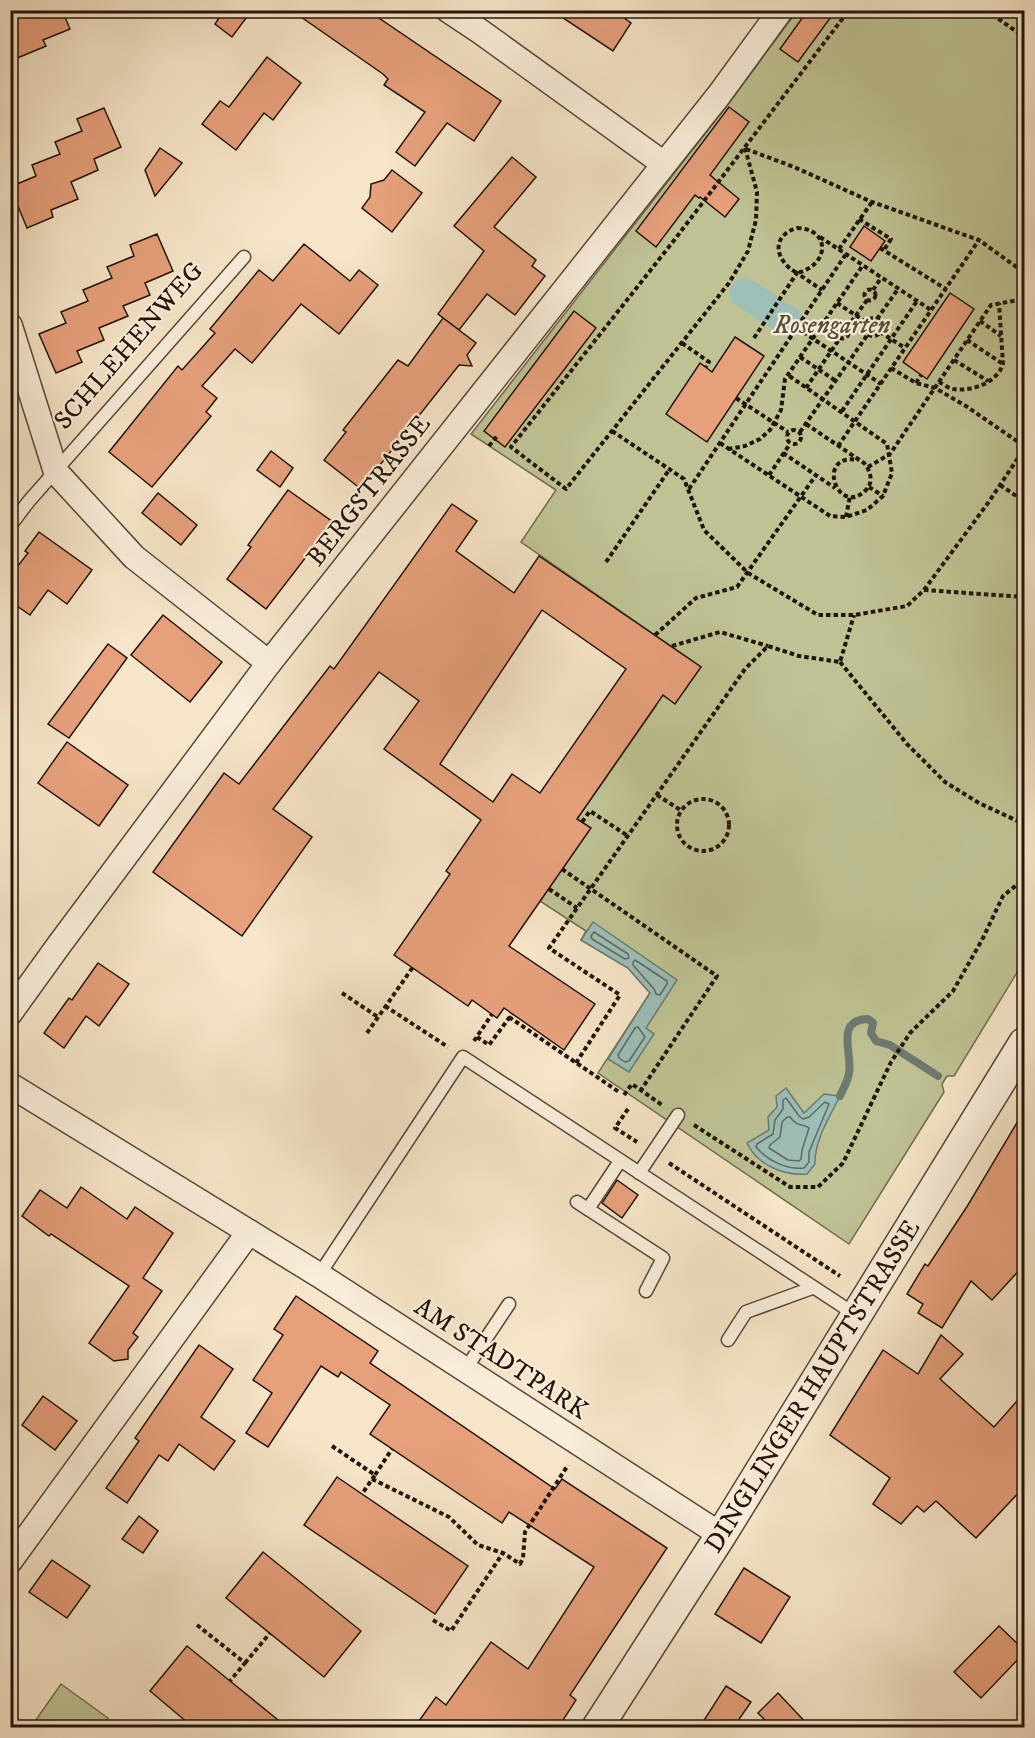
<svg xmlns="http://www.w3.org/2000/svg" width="1035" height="1738" viewBox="0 0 1035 1738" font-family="'IM FELL DW Pica',serif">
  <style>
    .green { fill: #bfc394; stroke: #716c4f; stroke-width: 1.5 }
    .water { fill: #9dbfb8; stroke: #6c7b72; stroke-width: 1.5 }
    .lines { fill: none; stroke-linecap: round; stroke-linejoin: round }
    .shore { stroke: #606a61; stroke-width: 1.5 }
    .stream { stroke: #6c7b72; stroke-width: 8 }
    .canal { stroke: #9dbfb8; stroke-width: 30 }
    .building { fill: #e6a07c; stroke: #23140a; stroke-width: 1.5; fill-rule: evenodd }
    .service-casing { stroke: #58483a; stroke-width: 15 }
    .minor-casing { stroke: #58483a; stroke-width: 27 }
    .tertiary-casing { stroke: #58483a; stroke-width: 33 }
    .path { stroke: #23140a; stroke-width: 4; stroke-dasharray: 4.5 3; stroke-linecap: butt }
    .service { stroke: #f9eedb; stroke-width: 12 }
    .minor { stroke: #f9eedb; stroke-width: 24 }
    .tertiary { stroke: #f9eedb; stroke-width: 30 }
    .labels { text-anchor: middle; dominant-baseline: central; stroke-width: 4.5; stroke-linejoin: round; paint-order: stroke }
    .park-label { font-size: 26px; font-style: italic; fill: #5a513a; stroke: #f9eedb }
    .street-label { font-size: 26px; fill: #23140a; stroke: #f9eedb }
  </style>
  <rect width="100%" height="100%" fill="#f6e5c8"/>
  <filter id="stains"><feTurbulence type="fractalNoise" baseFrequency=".00333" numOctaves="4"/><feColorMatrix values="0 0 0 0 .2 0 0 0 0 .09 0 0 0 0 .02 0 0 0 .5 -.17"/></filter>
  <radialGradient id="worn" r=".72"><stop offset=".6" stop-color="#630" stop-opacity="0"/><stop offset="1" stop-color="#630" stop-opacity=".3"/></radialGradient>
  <g class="green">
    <path d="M797 11H1024V961L954 1076H947L942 1084 944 1092 849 1244 598 1073 650 993 628 968 581 940 586 931 540 901 590 828 577 819 656 706 658 692 675 703 701 667 521 542 556 490 471 434 729 103Z"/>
    <path d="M61 1684 108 1718 100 1727H31Z"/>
  </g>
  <g class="water">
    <path d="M593 922 677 980 646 1028 654 1034 629 1072 608 1059 650 993 628 968 581 940Z"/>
    <path d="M786 1088 804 1113 824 1094 840 1096C830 1116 814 1141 815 1164L807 1174C784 1176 757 1165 747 1143L769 1130 768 1117 777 1107 776 1096Z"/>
  </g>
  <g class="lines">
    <g class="shore">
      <path d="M594 932 628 954 629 958 625 959 592 939 591 936Z"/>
      <path d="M635 960 667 981V984L660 995 656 994 654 989 633 965V962Z"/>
      <path d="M638 1027 645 1037 629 1061 625 1062 619 1058 618 1055 635 1028Z"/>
      <path d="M786 1098 799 1116 803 1119 809 1117 825 1102 829 1104 809 1152V1162L804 1168C786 1170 767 1160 756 1147L757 1144 773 1134 775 1120 783 1109V1100Z"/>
      <path d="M787 1117H790C798 1128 803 1123 809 1128L802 1150 801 1159 799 1161 788 1160 769 1148 770 1145 780 1137 782 1122Z"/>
    </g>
    <path class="stream" d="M840 1096C843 1089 848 1081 849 1073 853 1053 834 1020 868 1019L873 1023 871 1033 876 1041 890 1045 938 1076"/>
    <path class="canal" d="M745 293 789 322"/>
  </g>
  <g class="building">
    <path d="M10 10H62L70 29 43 40 46 46 10 61Z"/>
    <path d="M224 10H252L232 37 215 24Z"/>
    <path d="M291 10H367L501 101 474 141 447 123 415 166 396 152 425 112 384 85 388 79 383 74Z"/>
    <path d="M551 10H613L631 23 613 51Z"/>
    <path d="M808 10H836L798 62 780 49Z"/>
    <path d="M267 57 301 83 273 120 264 113 236 150 202 124 220 101 229 107Z"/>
    <path d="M729 107 749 122 710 175 739 199 725 217 700 197 699 198 695 195 656 247 636 231Z"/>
    <path d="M104 108 121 147 94 159 98 170 71 182 78 199 51 210 53 217 27 228 10 187 36 176 32 165 60 154 55 142 82 131 77 119Z"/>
    <path d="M160 148 182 163 155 196 145 170Z"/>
    <path d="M512 157 536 177 494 227 536 260 532 266 545 276 515 315 487 294 459 330 438 314 484 251 454 226Z"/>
    <path d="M392 170 422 193 392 232 362 208 370 197 371 184 384 180Z"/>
    <path d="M864 226 885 241 871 261 850 247Z"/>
    <path d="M157 234 173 271 145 283 150 295 123 306 128 316 99 328 104 340 77 351 82 362 56 373 39 334 66 323 61 312 88 301 83 290 112 278 107 267 134 256 130 245Z"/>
    <path d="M304 244 350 281 359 270 378 285 339 334 301 304 252 363 235 349 202 386 217 398 206 412 211 416 152 487 109 452 178 366 182 370 215 333 210 329 259 270 273 281Z"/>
    <path d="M950 293 974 309 927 379 903 362Z"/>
    <path d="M574 311 596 328 505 447 484 431Z"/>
    <path d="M443 318 476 343 467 355 472 366 459 365 361 489 324 460 346 432 343 430 398 360 408 366Z"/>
    <path d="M735 337 764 356 707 442 666 414 700 363 712 372Z"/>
    <path d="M271 451 293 468 280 487 257 470Z"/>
    <path d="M288 490 333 522 266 609 227 579 251 547 248 545Z"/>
    <path d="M158 493 197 525 181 545 142 513Z"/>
    <path d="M452 504 477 521 456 551 514 593 539 556 701 667 675 704 663 695 577 819 591 828 509 946 595 1004 564 1050 504 1008 497 1018 472 1000 468 1006 394 955 450 874 446 871 481 820 384 749 419 701 379 672 273 809 312 837 242 936 153 872 224 773 239 784 330 666 334 669ZM542 610 626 669 540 793 512 774 493 802 440 764Z"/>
    <path d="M39 532 92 570 67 604 48 590 30 615 10 601V576L28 553 25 551Z"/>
    <path d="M163 615 222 662 190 702 131 655Z"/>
    <path d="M108 644 127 658 69 738 48 724Z"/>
    <path d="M67 742 128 785 99 826 38 783Z"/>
    <path d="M98 963 129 984 99 1026 86 1016 64 1048 44 1033 69 998 72 1000Z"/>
    <path d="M1024 1111V1265L992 1300 971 1281 942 1328 918 1313 923 1304 907 1294 925 1264 928 1266 968 1205Z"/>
    <path d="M617 1180 638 1195 622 1218 602 1203Z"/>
    <path d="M81 1187 127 1219 135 1207 173 1233 143 1278 162 1291 133 1333 138 1337 128 1350V1359L114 1361 89 1343 129 1286 51 1234 49 1236 22 1216 40 1190 67 1208Z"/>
    <path d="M296 1296 378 1351 370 1363 555 1489 562 1479 667 1548 570 1695 576 1700 558 1728H414L436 1697 446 1705 491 1642 528 1669 594 1567 509 1512 502 1523 370 1434 390 1405 341 1372 338 1377 321 1366 268 1447 246 1433 272 1393 253 1380 283 1335 274 1329Z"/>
    <path d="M941 1335 963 1354 940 1379 994 1427 1024 1393V1487L976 1538 936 1501 924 1512 917 1506 901 1524 873 1504 890 1478 830 1435 883 1350 918 1374Z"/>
    <path d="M199 1345 233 1369 201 1417 235 1441 214 1470 179 1444 168 1461 159 1455 127 1503 106 1488 139 1441 135 1438Z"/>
    <path d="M43 1396 77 1421 55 1450 22 1425Z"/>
    <path d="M337 1477 468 1566 435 1614 304 1525Z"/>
    <path d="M139 1516 158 1531 143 1553 122 1539Z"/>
    <path d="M263 1552 361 1631 324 1677 226 1598Z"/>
    <path d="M52 1560 90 1586 67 1618 29 1592Z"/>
    <path d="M744 1568 790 1597 761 1643 715 1614Z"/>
    <path d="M999 1626 1024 1650V1653L981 1698 954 1672Z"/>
    <path d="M187 1646 230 1681 288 1728H194L150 1691Z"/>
    <path d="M726 1686 751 1702 733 1728H699Z"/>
    <path d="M778 1693 811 1728H773L758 1713Z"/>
  </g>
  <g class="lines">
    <g class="service-casing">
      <g id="service">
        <path d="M10 526 29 501 244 257"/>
        <path d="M639 1173 678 1115"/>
        <path d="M577 1202 663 1258 646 1291"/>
        <path d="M588 1209 620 1161"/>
        <path d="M319 1275 463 1057 856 1315"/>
        <path d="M728 1340 746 1312 812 1288"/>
        <path d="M465 1370 509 1304"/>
      </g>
    </g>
    <g class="minor-casing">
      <g id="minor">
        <path d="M448 10 481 32 664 164"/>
        <path d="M10 326 56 472 134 557 269 663"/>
        <path d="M10 1013 59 945 269 663 719 95 781 10"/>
        <path d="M10 1085 319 1275 721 1535"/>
        <path d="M10 1561 249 1232"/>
      </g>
    </g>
    <g class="tertiary-casing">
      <g id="tertiary">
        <path id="s1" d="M597 1728 721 1535 1024 1043"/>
      </g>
    </g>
    <g class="path">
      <path d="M986 10 1024 37"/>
      <path d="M745 148 757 192 756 220 748 251 729 283 566 489 511 447 672 243 849 10"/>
      <path d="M746 149 794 167 872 202 979 240 1022 271"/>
      <path d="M859 219 891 239 884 250"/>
      <path d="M797 228C831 229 830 265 797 273 775 261 770 236 797 228Z"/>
      <path d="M820 237 931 310"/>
      <path d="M880 248 946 289"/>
      <path d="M839 249 872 202"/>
      <path d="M1024 267C1015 281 1021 308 1023 324 1025 334 1024 344 1024 354"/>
      <circle cx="870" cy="295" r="5.5"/>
      <path d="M873 290 881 278"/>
      <path d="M837 303 866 322"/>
      <circle cx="873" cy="327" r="9"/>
      <path d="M877 319 898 289"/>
      <path d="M980 321 1001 336"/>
      <circle cx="843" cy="333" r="5.5"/>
      <path d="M797 328 881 384"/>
      <path d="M847 328 867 300"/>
      <path d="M880 332 905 348"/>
      <path d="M754 338 797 273 822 290"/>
      <path d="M967 340 1003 364"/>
      <path d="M682 343 709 362 706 367"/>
      <path d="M800 357 836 381"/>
      <path d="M954 360 988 381"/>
      <path d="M891 368 916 383 935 388 966 406 1024 446"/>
      <path d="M939 382C943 384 948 388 953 389 971 392 997 383 1003 364L999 303"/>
      <path d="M916 383 921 375"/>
      <path d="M806 388 840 338"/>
      <path d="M736 398 788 432"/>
      <path d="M842 411 917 301"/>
      <path d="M806 424 864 463C871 471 874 483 865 491 837 517 815 452 858 460"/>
      <circle cx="794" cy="437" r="7"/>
      <path d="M612 431 684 479 704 530 748 573 818 615H854L907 606 924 590 988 503 1024 449"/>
      <path d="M800 432 868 334"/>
      <path d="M720 443 830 516 846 517 867 510 883 496 892 473 887 444 788 375"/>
      <path d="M489 446 497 436"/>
      <path d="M838 446 979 240"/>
      <path d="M728 449 745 446 760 439 770 430 781 410 785 379 863 265"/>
      <path d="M783 453 835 488"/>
      <path d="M868 467 890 454 991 305 1024 299"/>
      <path d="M769 475 790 444"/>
      <path d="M1000 485 1024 501"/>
      <path d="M869 487 883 496"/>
      <path d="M689 489 846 254"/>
      <path d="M846 517 850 496"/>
      <path d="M606 562 669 470"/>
      <path d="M924 590 1024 597"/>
      <path d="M655 635 696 598 737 587 816 475"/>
      <path d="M672 646 720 632 768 646"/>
      <path d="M840 662 907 744 945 782 979 803 1024 824"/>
      <path d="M657 795 682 811"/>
      <circle cx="703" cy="825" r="26"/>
      <path d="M582 822 590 811 628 836"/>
      <path d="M562 869 717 976 641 1090"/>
      <path d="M549 889 577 908"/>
      <path d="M342 993 378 1017"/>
      <path d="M385 1006 448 1047"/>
      <path d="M509 1017 619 1092"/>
      <path d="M367 1033 413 967"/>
      <path d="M477 1037 489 1045 512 1014"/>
      <path d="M474 1041 492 1014"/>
      <path d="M576 1063 620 995 549 948 745 669 768 646 799 656 840 662 854 615"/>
      <path d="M624 1095 632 1084 662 1105"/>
      <path d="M628 1109 615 1128 637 1142"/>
      <path d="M694 1125 790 1187H818L843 1163 891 1062 910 1033 953 991 982 940 1003 896 1024 879"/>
      <path d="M669 1163 840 1276"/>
      <path d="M332 1446 375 1475 362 1494"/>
      <path d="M375 1475 392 1449"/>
      <path d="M372 1479 449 1517 478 1545 503 1553 520 1564 523 1558 525 1532 568 1465"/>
      <path d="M433 1620 451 1631 503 1553"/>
      <path d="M197 1625 245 1663 230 1681"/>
      <path d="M245 1663 270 1633"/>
    </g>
    <use href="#service" class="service"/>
    <use href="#minor" class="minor"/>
    <use href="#tertiary" class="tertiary"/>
  </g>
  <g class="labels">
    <g class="park-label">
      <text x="832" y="325">Rosengarten</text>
    </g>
    <g class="street-label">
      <text transform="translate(129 346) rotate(-49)">SCHLEHENWEG</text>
      <text transform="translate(369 491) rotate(-52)">BERGSTRASSE</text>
      <text transform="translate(501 1359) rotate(33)">AM STADTPARK</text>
      <text stroke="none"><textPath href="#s1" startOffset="404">DINGLINGER HAUPTSTRASSE</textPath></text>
    </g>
  </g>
  <rect width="1035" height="1738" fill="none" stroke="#f6e5c8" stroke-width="36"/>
  <rect x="12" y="12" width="1011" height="1714" fill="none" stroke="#23140a" stroke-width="3"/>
  <rect x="18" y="18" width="999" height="1702" fill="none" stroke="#23140a" stroke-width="1.5"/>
  <rect width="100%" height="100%" filter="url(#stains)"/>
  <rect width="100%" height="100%" fill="url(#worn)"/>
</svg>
